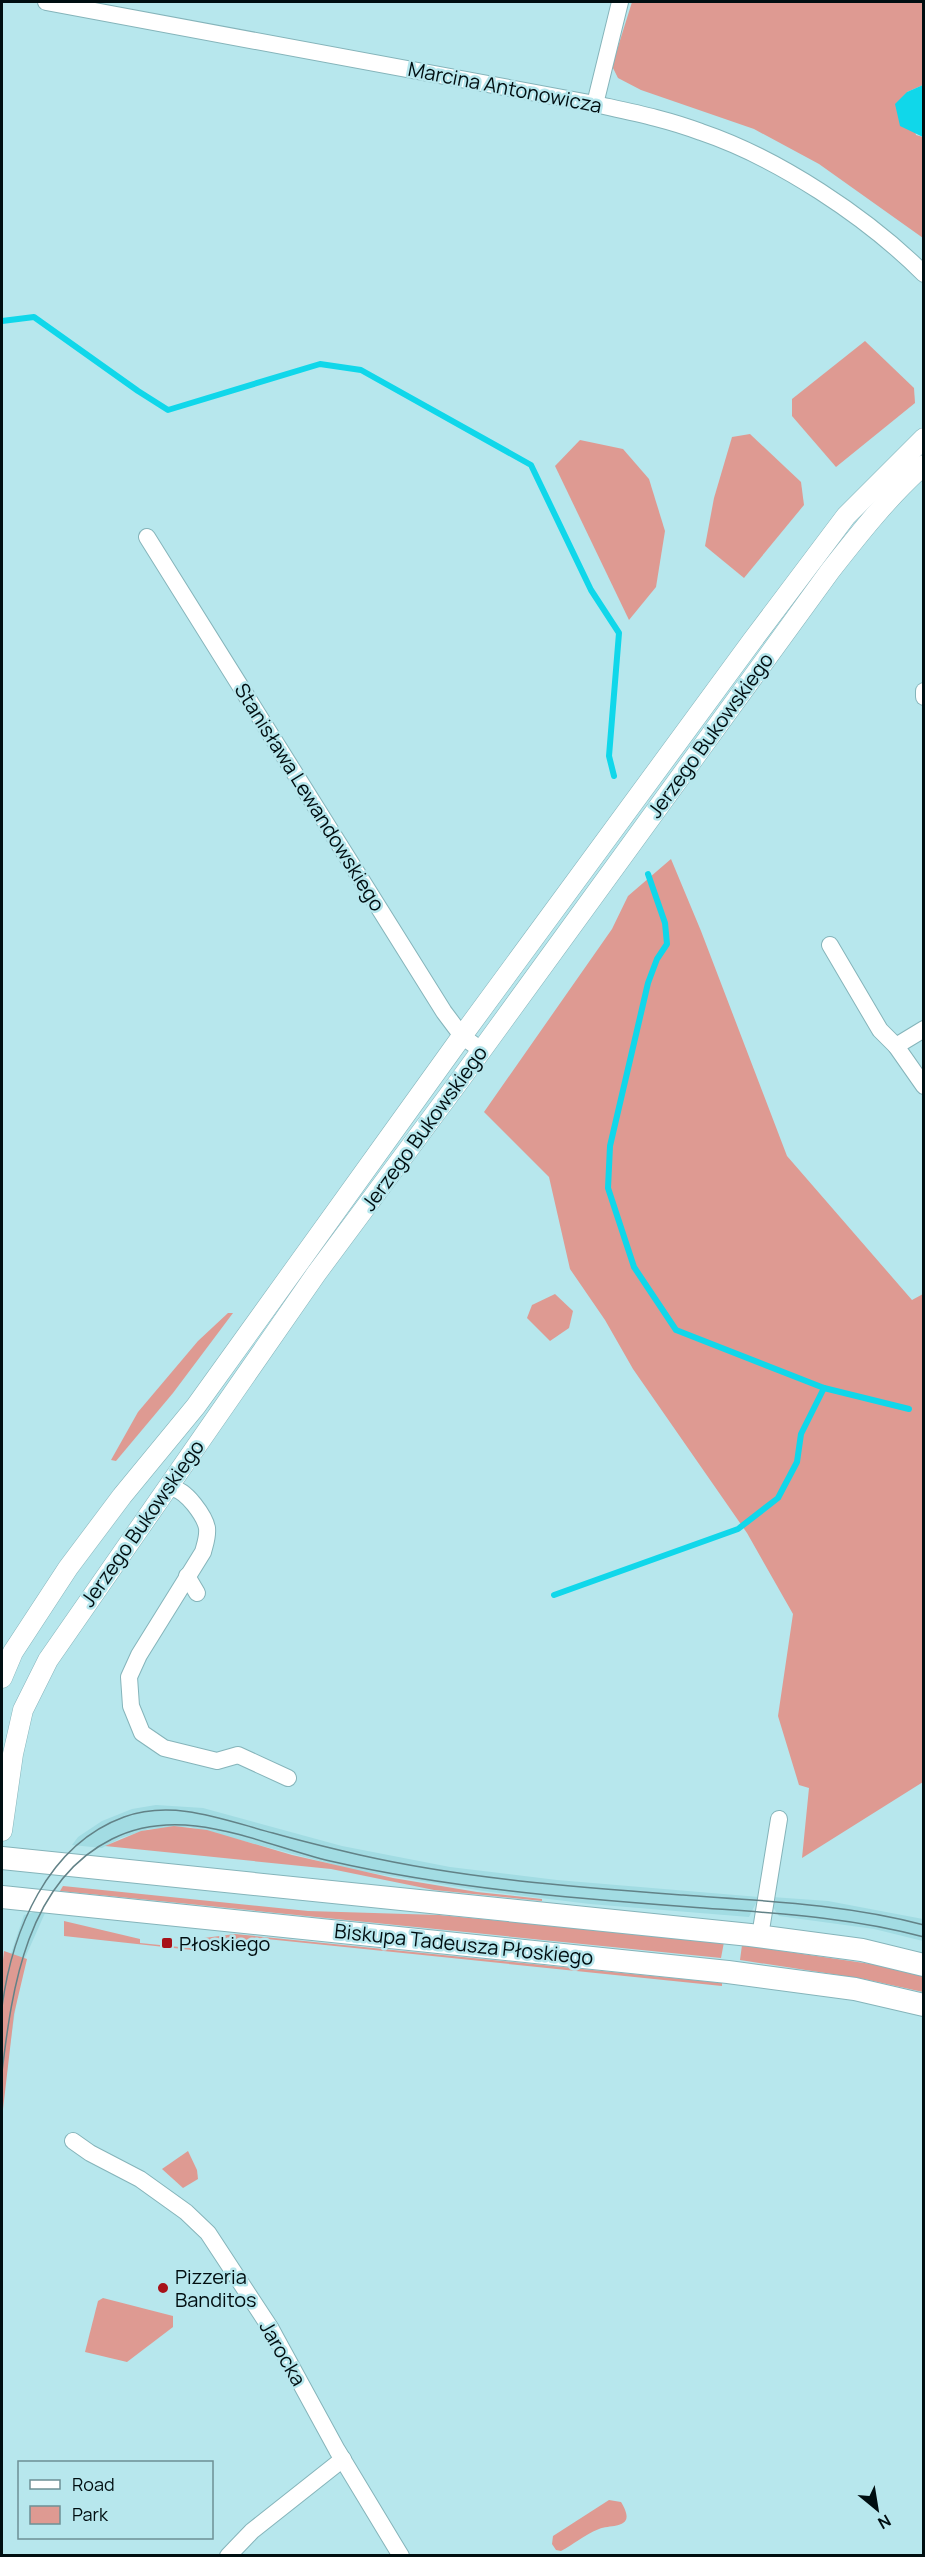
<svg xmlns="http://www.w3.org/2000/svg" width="925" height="2557" viewBox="0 0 925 2557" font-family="Manrope,sans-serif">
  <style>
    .built { fill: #a2dce3 }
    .green { fill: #de9a92 }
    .water { fill: #10d7ea }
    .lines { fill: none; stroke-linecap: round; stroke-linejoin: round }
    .stream { stroke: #10d7ea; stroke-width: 6 }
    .minor-casing { stroke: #85b4ba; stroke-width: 18 }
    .tertiary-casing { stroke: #85b4ba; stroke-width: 21 }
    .secondary-casing { stroke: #85b4ba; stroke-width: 24 }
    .minor { stroke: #fff; stroke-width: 16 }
    .tertiary { stroke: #fff; stroke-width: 20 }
    .secondary { stroke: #fff; stroke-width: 22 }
    .tram { stroke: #628287; stroke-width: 1.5 }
    .poi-dot { fill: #a71219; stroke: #b7e7ed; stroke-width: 2 }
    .labels { text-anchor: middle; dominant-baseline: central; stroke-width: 5; stroke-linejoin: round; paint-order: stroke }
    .street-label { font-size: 20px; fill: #000e11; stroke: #b7e7ed }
    .poi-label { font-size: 20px; fill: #000e11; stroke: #b7e7ed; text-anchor: start }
  </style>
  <rect width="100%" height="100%" fill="#b7e7ed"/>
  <g class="built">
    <path d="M156 1805 203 1808 342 1846 450 1867 557 1880 759 1897 749 1917 590 1904 483 1891 354 1870 190 1827 149 1829 121 1838 102 1848 72 1845 78 1837 102 1821 132 1809Z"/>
    <path d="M772 1897 828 1901 923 1919V1941L874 1929 779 1916 772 1906Z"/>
    <path d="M35 1912 45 1913 25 1958 20 1979 4 2085 2 2118V1980L24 1915Z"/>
  </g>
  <g class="green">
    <path d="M632 2H923V85L907 92 916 135 923 137V238L819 164 754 129 641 90 618 78 612 66Z"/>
    <path d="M865 341 914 388 915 403 836 467 792 416V399Z"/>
    <path d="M750 434 801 482 804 505 744 578 705 546 714 498 732 437Z"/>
    <path d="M580 440 623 449 649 479 665 531 656 587 629 620 555 466Z"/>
    <path d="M671 859 701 931 787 1156 912 1300 923 1294V1782L802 1858 809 1788 799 1785 778 1716 793 1614 747 1533 633 1369 605 1320 570 1269 549 1177 484 1112 612 929 628 896Z"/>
    <path d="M555 1294 573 1311 569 1328 550 1341 527 1318 532 1305Z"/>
    <path d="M228 1313H233L173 1393 116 1461 111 1460 138 1412 198 1341Z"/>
    <path d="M174 1826 207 1830 292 1855 393 1878 477 1892 542 1899V1901L434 1890 331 1869 105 1846 141 1831Z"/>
    <path d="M63 1886 308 1911 439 1915 724 1942 721 1958 60 1891Z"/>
    <path d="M64 1921 140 1939V1943L219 1951 210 1952 64 1936Z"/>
    <path d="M235 1934 722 1983V1986L257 1938 245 1940 234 1945 203 1941 204 1938Z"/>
    <path d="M742 1945 871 1964 923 1976V1992L864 1979 740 1960Z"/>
    <path d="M4 1951 27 1959 14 2014 2 2118V1969Z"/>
    <path d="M188 2151 197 2170 198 2179 183 2188 162 2169Z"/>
    <path d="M103 2298 173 2316V2327L127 2362 85 2352 98 2301Z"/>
    <path d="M609 2500 621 2502C638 2530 612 2524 599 2529 586 2534 574 2544 561 2551L556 2550 552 2544 553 2536Z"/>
  </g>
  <path class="water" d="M923 85V137L900 126 895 104 907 92Z"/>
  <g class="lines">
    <g class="stream">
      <path d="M2 321 34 317 138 391 168 410 320 364 361 370 531 465 591 590 619 633 609 756 614 776"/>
      <path d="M648 874 665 923 667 944 657 959 648 983 610 1146 608 1188 634 1267 676 1330 824 1388 909 1409"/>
      <path d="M554 1595 738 1529 778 1498 797 1462 801 1434 824 1388"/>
    </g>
    <g class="minor-casing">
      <g id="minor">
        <path d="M46 2 595 104C631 112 667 119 701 132 778 158 867 217 924 274"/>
        <path d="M595 104 620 2"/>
        <path d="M147 537 444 1012 462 1036 481 1050"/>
        <path d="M924 691V697"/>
        <path d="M830 945 880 1030 896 1046 924 1086"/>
        <path d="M896 1046 924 1029"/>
        <path d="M164 1492C167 1491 170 1489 173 1489 186 1489 205 1517 207 1528 208 1537 205 1544 203 1552L139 1655 129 1677 131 1706 142 1733 164 1748 217 1761 238 1755 288 1778"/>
        <path d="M187 1576 197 1593"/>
        <path d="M760 1936 779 1819"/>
        <path d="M73 2141 90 2153 140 2179 186 2212 208 2233 271 2329 337 2450 401 2556"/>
        <path d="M228 2556 252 2531 343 2459"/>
      </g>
    </g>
    <g class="tertiary-casing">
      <g id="tertiary">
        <path d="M2 1678 13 1652 68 1568 122 1496 196 1406 462 1036 752 641 846 516 924 438"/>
        <path d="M2 1831 13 1754 23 1710 48 1660 316 1274 460 1080 830 571C859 534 888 497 924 465"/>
      </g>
    </g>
    <g class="secondary-casing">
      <g id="secondary">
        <path d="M2 1858 750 1935 862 1950 924 1965"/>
        <path d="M2 1897 728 1972 855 1989 924 2005"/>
      </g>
    </g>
    <use href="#minor" class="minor"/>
    <use href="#tertiary" class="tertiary"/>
    <use href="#secondary" class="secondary"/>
    <g class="tram">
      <path d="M2 2007C12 1931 47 1845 124 1817 174 1799 224 1820 273 1833 301 1841 330 1848 360 1855 466 1879 575 1887 683 1895 764 1901 845 1904 924 1925"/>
      <path d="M2 2072C12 1988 27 1881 112 1839 183 1803 259 1844 330 1861 448 1888 569 1898 690 1907 769 1913 846 1916 924 1937"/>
    </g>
  </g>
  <g class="poi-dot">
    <rect x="161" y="1937" width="12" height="12" rx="3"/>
    <circle cx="163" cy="2288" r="6"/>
  </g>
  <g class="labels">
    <g class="street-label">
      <text transform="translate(505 87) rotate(11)">Marcina Antonowicza</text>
      <text transform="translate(710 735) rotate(-54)">Jerzego Bukowskiego</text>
      <text transform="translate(310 797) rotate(58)">Stanisława Lewandowskiego</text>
      <text transform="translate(424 1128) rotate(-54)">Jerzego Bukowskiego</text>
      <text transform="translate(142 1523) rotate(-55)">Jerzego Bukowskiego</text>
      <text transform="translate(464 1944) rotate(6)">Biskupa Tadeusza Płoskiego</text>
      <text transform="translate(283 2353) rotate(60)">Jarocka</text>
    </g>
    <g class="poi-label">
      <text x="179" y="1943">Płoskiego</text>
      <text x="175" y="2276">Pizzeria<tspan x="175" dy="23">Banditos</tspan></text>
    </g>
  </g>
  <rect width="925" height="2557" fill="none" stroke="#000e11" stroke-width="6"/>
  <rect x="18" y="2461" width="195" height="78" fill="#b7e7ed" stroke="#6e9095" stroke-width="1.5"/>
  <rect x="30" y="2480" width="30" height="9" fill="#ffffff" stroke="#6e9095" stroke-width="1.5"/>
  <text x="72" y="2491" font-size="18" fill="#000e11">Road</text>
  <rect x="30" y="2506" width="30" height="18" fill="#de9a92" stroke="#6e9095" stroke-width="1.5"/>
  <text x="72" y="2521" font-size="18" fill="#000e11">Park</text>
  <g transform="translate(877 2509) rotate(150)" stroke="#b7e7ed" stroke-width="4.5" paint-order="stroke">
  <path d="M0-4.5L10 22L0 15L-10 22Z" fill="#000e11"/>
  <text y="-9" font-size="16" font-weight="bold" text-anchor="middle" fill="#000e11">N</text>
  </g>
</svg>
